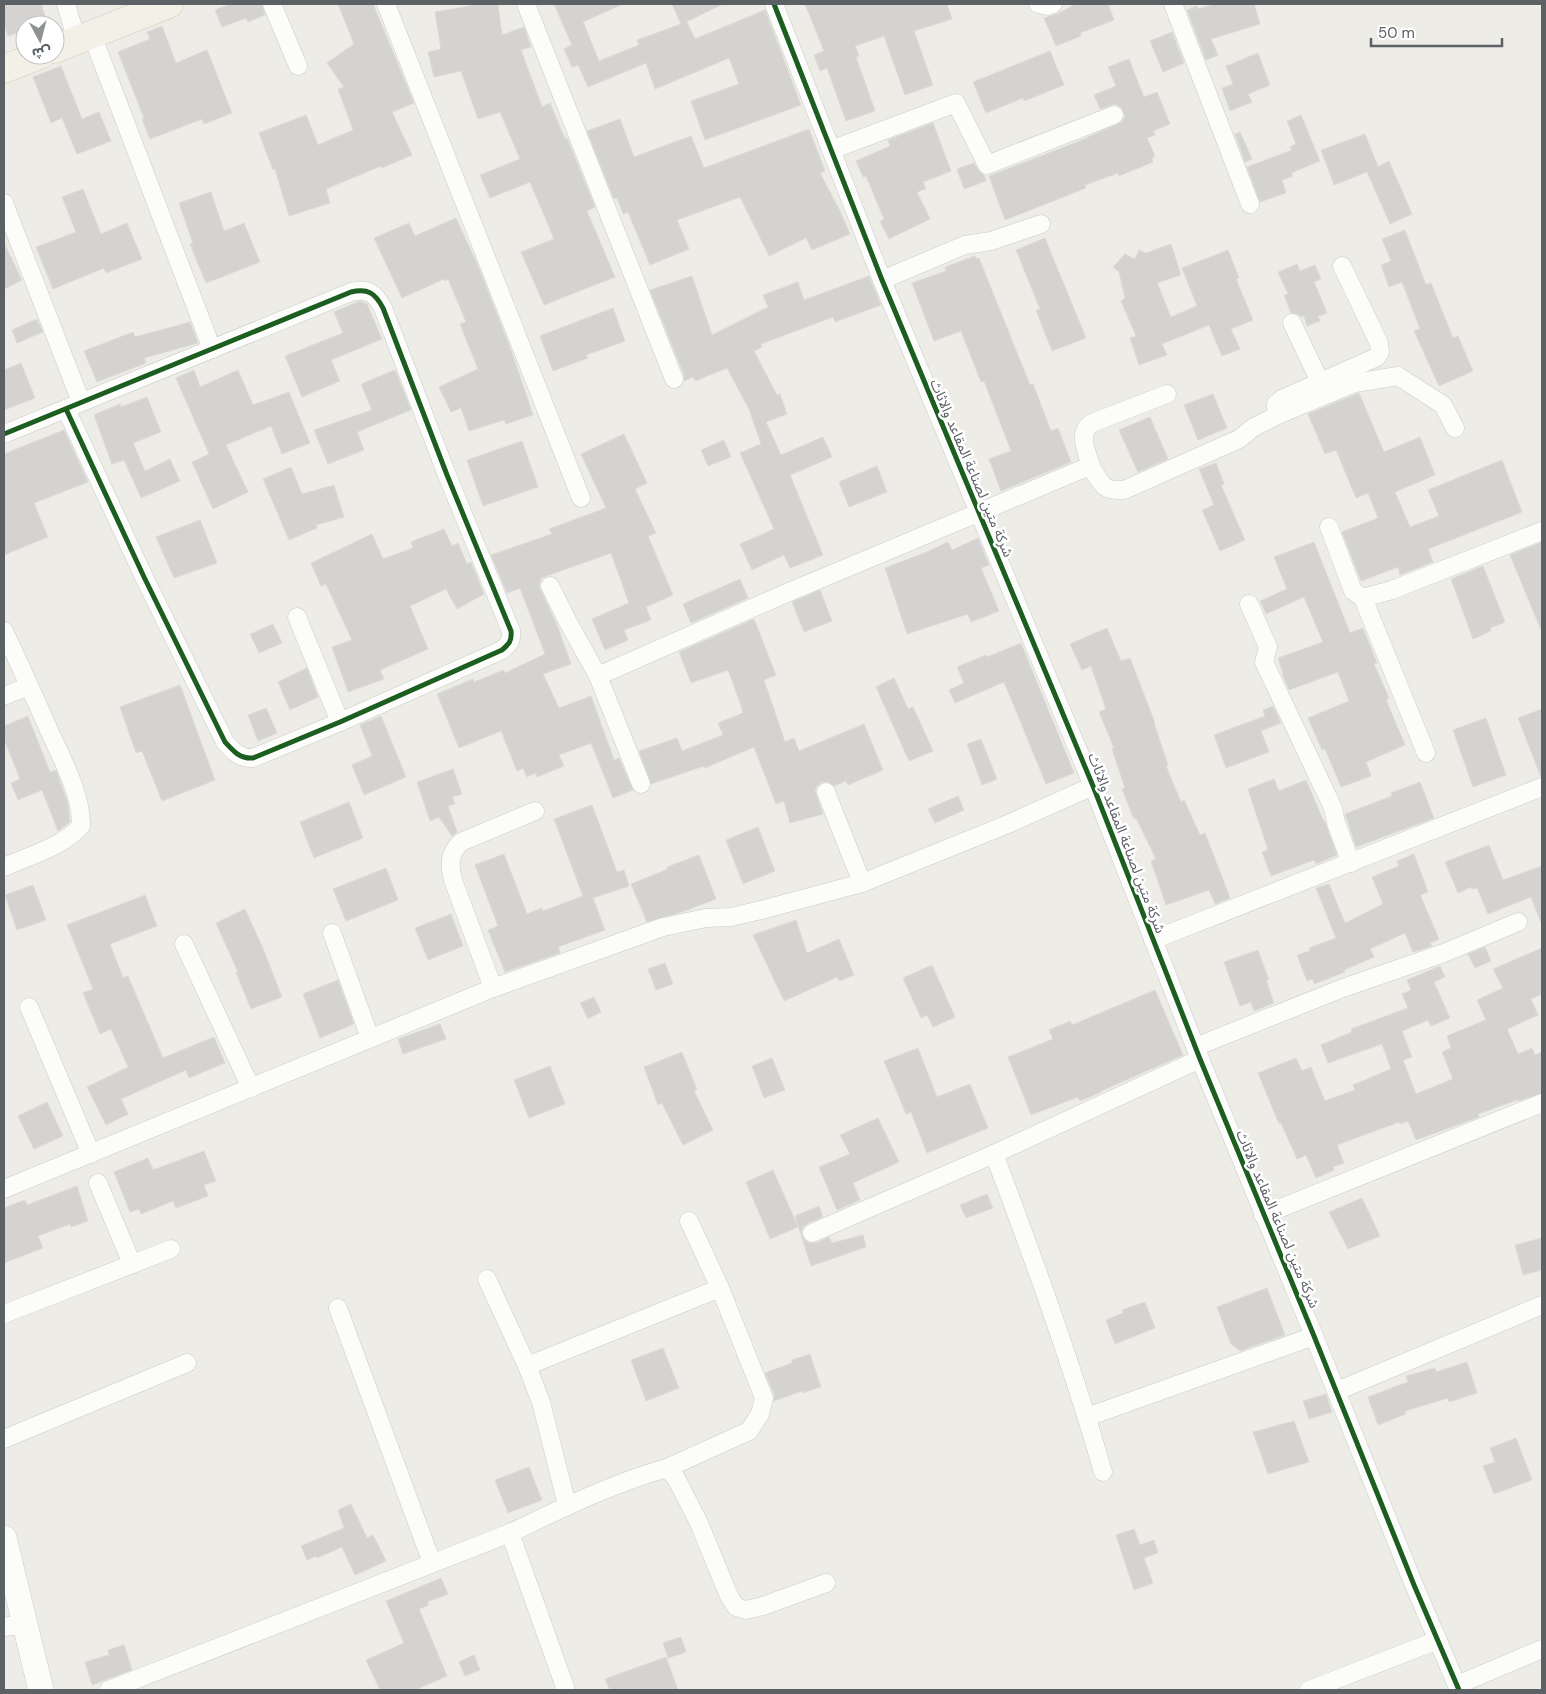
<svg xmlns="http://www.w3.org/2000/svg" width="1546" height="1694" viewBox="0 0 1546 1694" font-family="'DM Sans','Noto Sans Arabic',sans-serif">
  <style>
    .building { fill: #d5d3d1; stroke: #dddbd6 }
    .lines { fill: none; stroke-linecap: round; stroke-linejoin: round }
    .street-casing { stroke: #cacac9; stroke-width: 19 }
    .secondary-casing { stroke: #c9c9c8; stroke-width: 26 }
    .primary-casing { stroke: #d7cab3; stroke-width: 29 }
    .street { stroke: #fcfcfb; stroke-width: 18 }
    .secondary { stroke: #fcfcfb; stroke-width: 25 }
    .primary { stroke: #f3f0e8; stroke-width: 28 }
    .cycleway-casing { stroke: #fff; stroke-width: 8 }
    .cycleway { stroke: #1b5e20; stroke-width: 5 }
    .labels { text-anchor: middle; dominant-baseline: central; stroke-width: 5; stroke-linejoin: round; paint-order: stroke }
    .street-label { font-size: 14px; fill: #5c6166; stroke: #fff }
  </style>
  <rect width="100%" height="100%" fill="#edece7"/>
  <g class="building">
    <path d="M4 4H41L48 25H25V30L8 36 4 23Z"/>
    <path d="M231 4H262L265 15 248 22 246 18 222 27 215 10Z"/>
    <path d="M338 4H373L414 103 392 112 412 155 382 168 381 166 326 189 330 203 289 216 275 169 273 170 259 133 306 115 318 145 353 130 338 89 344 87 327 63 354 44Z"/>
    <path d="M470 4H498L502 35 524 27 531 47 521 50 542 107 550 103 565 139 567 138 595 207 587 211 615 277 544 305 521 252 554 239 530 182 490 198 480 175 520 159 500 112 478 119 461 71 434 77 428 52 441 49 435 12 471 6Z"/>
    <path d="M554 4H623L583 22 599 61 639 45 637 40 681 24 672 4H723L684 23 687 22 695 39 765 10 801 105 705 140 691 101 739 84 729 58 655 89 646 63 588 87 578 65 572 67 564 49 572 45Z"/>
    <path d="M805 4H947L952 19 914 31 933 85 905 95 884 36 855 46 859 56 856 57 875 111 846 121 827 68 820 71 814 55 824 51Z"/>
    <path d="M1076 4H1108L1114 20 1080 33 1081 36 1056 46 1044 18 1057 14Z"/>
    <path d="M1216 4H1254L1260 24 1211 39 1218 55 1206 60 1187 10 1197 6 1198 9Z"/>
    <path d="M162 26 176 63 207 50 232 113 204 124 202 119 150 139 142 119 144 118 118 52 150 39 147 32Z"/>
    <path d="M1172 32 1184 63 1163 72 1150 41Z"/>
    <path d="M1050 51 1064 85 1024 101 1023 98 986 113 973 82Z"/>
    <path d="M1258 53 1270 85 1248 94 1252 102 1230 111 1222 88 1233 84 1226 66Z"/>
    <path d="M1129 59 1144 97 1157 92 1170 124 1153 131 1155 135 1147 138 1155 156 1152 158 1153 162 1119 176 1118 173 1085 185 1086 188 1005 220 989 176 1077 142 1122 122 1125 116 1121 107 1115 104 1100 109 1094 95 1116 86 1108 67Z"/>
    <path d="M61 66 82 119 99 112 111 141 77 154 62 118 51 123 33 77Z"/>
    <path d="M1301 115 1320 161 1291 173 1293 176 1282 180 1286 193 1260 202 1247 167 1292 150 1290 147 1296 144 1287 121Z"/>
    <path d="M620 119 634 157 691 136 704 168 809 129 825 171 820 173 839 209 850 234 812 250 806 238 769 256 740 197 677 220 689 249 650 265 628 212 623 214 617 198 614 199 587 131Z"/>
    <path d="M933 123 951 171 923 182 926 189 917 192 930 219 889 239 880 221 884 219 866 176 863 177 856 161 890 146 888 140Z"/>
    <path d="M1240 132 1252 159 1245 162 1235 134Z"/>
    <path d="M1365 134 1378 167 1389 161 1412 214 1390 224 1367 172 1334 185 1321 150Z"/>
    <path d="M974 163 978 170 984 175 986 181 964 189 957 169Z"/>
    <path d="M83 189 101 234 127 223 142 259 106 273 104 268 53 289 36 247 76 232 62 197Z"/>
    <path d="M211 192 224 231 244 223 260 262 206 283 190 244 193 243 179 203Z"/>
    <path d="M456 218 479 268 511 350 533 415 506 424 504 420 469 431 461 408 451 412 439 387 478 369 460 324 466 322 448 279 445 281 444 279 402 298 374 238 409 223 415 236Z"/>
    <path d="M1405 230 1426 285 1431 283 1453 338 1458 336 1473 371 1439 386 1414 331 1420 329 1402 282 1389 287 1381 265 1391 261 1382 239Z"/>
    <path d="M1045 238 1086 338 1052 351 1036 310 1040 309 1016 250Z"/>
    <path d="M4 243 22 280 4 289Z"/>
    <path d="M1171 244 1181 275 1157 283 1171 317 1197 306 1182 268 1228 250 1239 278 1236 279 1253 320 1231 329 1240 349 1222 356 1209 325 1162 344 1167 355 1139 365 1130 338 1136 336 1121 301 1125 298 1119 272 1113 267 1125 254 1135 259 1139 250 1146 253Z"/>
    <path d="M975 256 976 259 979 258 1030 385 1033 384 1051 431 1058 428 1071 462 1001 491 989 459 1011 451 984 381 981 382 961 331 934 341 912 283 946 271 945 267Z"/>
    <path d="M1297 264 1300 271 1315 265 1321 279 1314 282 1327 313 1318 316 1320 321 1307 326 1304 316 1301 317 1298 314 1291 313 1284 295 1288 294 1278 272Z"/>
    <path d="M692 276 712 335 768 307 763 295 798 282 804 300 869 276 881 305 835 322 833 317 761 344 762 347 754 351 777 395 780 394 787 414 766 422 781 455 823 437 832 457 790 475 823 555 790 568 784 555 752 570 740 544 774 529 740 453 761 444 749 409 727 368 695 381 693 377 684 381V375L650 290Z"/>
    <path d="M360 301 367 304 382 339 331 360 340 381 302 397 285 356 343 333 334 312Z"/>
    <path d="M613 308 625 341 586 355 588 358 553 371 540 336Z"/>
    <path d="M37 319 43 332 17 343 12 330Z"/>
    <path d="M190 322 198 343 144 358 146 363 97 382 84 351 133 332 135 337Z"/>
    <path d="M21 363 35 398 4 410V370Z"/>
    <path d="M194 370 200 387 238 370 253 405 289 392 310 443 282 454 271 426 226 445 248 492 213 509 192 462 209 454 176 378Z"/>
    <path d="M395 370 411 410 357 432 364 450 328 464 314 430 372 410 361 384Z"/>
    <path d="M1359 393 1384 452 1420 437 1435 475 1395 492 1410 527 1439 516 1428 490 1502 460 1522 512 1428 549 1433 562 1400 575 1398 567 1361 581 1342 532 1378 518 1368 493 1356 498 1336 450 1325 454 1308 414Z"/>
    <path d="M1213 394 1227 428 1198 440 1184 405Z"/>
    <path d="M147 397 161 432 133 443 145 471 170 459 180 481 141 498 124 460 112 464 94 415 120 404 121 407Z"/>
    <path d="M1150 417 1168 459 1138 472 1119 430Z"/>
    <path d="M64 430 88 482 34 503 48 537 4 555V454Z"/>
    <path d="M624 434 647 483 635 489 656 533 648 536 673 595 646 607 651 620 624 630 628 640 605 650 592 619 629 603 611 553 541 578 539 586 557 625 571 664 543 674 559 708 591 696 614 760 619 758 633 790 613 798 591 743 559 755 564 766 537 777 535 773 527 777 523 768 517 771 501 731 459 748 437 694 473 679 474 682 504 670 505 673 545 654 520 588 507 593 491 555 552 534 549 529 606 508 581 454Z"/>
    <path d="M724 440 731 457 708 466 701 450Z"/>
    <path d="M522 441 538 487 483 506 467 460Z"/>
    <path d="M1216 463 1224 484 1221 485 1245 540 1220 551 1202 510 1214 505 1199 469Z"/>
    <path d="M877 466 887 492 849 507 839 482Z"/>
    <path d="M291 467 302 494 334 485 344 517 316 525 317 528 289 540 263 479Z"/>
    <path d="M200 520 217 563 174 578 156 537Z"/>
    <path d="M444 529 452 546 458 543 467 564 471 562 484 594 457 609 446 589 410 606 428 649 380 670 384 679 348 692 332 647 352 640 326 584 321 586 311 563 372 534 383 559 413 548 411 542Z"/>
    <path d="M978 538 989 565 981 568 999 611 971 622 968 614 907 634 885 568 927 552 948 542 952 550Z"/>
    <path d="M1314 542 1350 633 1363 628 1377 663 1374 664 1389 698 1386 700 1405 745 1366 762 1371 776 1341 787 1325 749 1322 750 1308 718 1349 701 1338 672 1289 690 1282 674H1283L1278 658 1323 642 1304 597 1266 614 1260 601 1287 589 1274 557Z"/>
    <path d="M1542 542V630H1541L1510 555Z"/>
    <path d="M1483 566 1505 622 1490 628 1491 631 1473 639 1451 579Z"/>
    <path d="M740 579 748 598 691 623 683 604Z"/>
    <path d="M820 590 832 621 804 632 792 602Z"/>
    <path d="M754 619 776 675 764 680 785 742 794 738 799 751 864 724 883 770 848 785 846 781 834 786 828 782H822L817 786 815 791 823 814 790 823 784 801 776 804 754 747 705 768 704 766 651 784 639 751 677 738 682 751 723 735 718 723 743 713 741 705 728 670 691 683 679 652Z"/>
    <path d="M273 624 282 643 259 653 250 634Z"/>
    <path d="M1107 628 1121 661 1130 658 1155 723H1154L1168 765 1166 766 1181 802 1184 800 1200 835 1205 833 1230 898 1215 904 1209 890 1166 905 1151 861 1156 859 1136 818 1134 819 1122 789 1125 788 1112 749 1114 748 1099 712 1106 709 1091 666 1082 670 1070 644Z"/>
    <path d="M1021 643 1074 773 1046 784 1004 682 955 703 949 690 964 683 957 667 986 655 987 657Z"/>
    <path d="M307 668 318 697 290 710 278 682Z"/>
    <path d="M894 678 908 709 913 707 933 751 909 761 876 687Z"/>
    <path d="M180 685 215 780 162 801 142 751 136 753 120 707Z"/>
    <path d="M1273 706 1281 723 1261 731 1269 752 1226 768 1214 735 1265 716 1263 710Z"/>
    <path d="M266 708 277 733 258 741 248 715Z"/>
    <path d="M1542 709V777H1541L1518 718Z"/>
    <path d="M28 716 50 772 56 770 68 804 70 822 58 831 42 790 18 800 11 783 20 779 4 739V726Z"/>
    <path d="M381 716 406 777 364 795 352 765 372 756 360 725Z"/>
    <path d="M1486 718 1506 775 1473 787 1453 730Z"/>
    <path d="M981 739 997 779 982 785 967 744Z"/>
    <path d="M453 769 462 794 452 797 455 804 448 806 457 832 452 836 439 817 430 821 417 782Z"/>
    <path d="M1274 779 1279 791 1306 780 1324 822H1325L1337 855 1316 864 1314 860 1271 876 1262 852 1268 850 1248 789Z"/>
    <path d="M1420 782 1434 818 1356 847 1345 814 1392 796 1391 793Z"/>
    <path d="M958 796 964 810 935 823 928 809Z"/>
    <path d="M349 802 363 838 314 858 300 822Z"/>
    <path d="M592 805 617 872 624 870 629 886 593 898 605 930 558 947 560 953 505 972 488 930 498 926 475 865 504 854 527 914 542 908 543 911 583 896 554 819Z"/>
    <path d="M758 827 775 871 743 884 726 840Z"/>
    <path d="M1489 845 1503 880 1542 866V923H1541L1531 897 1488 914 1477 888 1472 889 1471 887 1458 893 1445 862Z"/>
    <path d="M1414 854 1428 892 1420 895 1439 939 1430 943 1432 946 1413 952 1405 933 1370 949 1374 957 1344 970 1345 972 1314 984 1313 979 1307 981 1297 955 1310 951 1309 948 1336 938 1316 888 1329 884 1345 923 1383 904 1372 877 1399 866 1397 861Z"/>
    <path d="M699 855 716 899 682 912 647 922 631 884 668 869 667 867Z"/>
    <path d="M386 868 398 900 346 921 333 889Z"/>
    <path d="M33 885 46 920 17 930 5 895Z"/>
    <path d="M145 895 157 926 110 944 123 978 128 976 163 1058 214 1037 225 1063 189 1078 186 1070 121 1099 128 1114 106 1125 87 1087 128 1067 111 1029 100 1034 83 993 93 989 67 925Z"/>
    <path d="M245 909 262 946 282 997 251 1009 236 972H238L216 923Z"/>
    <path d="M451 914 463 946 428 960 415 928Z"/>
    <path d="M796 920 807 953 839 939 854 975 839 981 837 977 784 1001 753 935Z"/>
    <path d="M1485 947 1491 961 1475 968 1468 954Z"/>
    <path d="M1542 948V994L1531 999 1538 1015 1507 1029 1518 1054 1532 1048 1535 1055 1542 1052V1093L1518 1101 1517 1100 1478 1114 1479 1117 1416 1140 1408 1121 1400 1124 1399 1122 1337 1145 1344 1163 1333 1167 1334 1170 1316 1178 1306 1155 1297 1159 1281 1123 1279 1124 1258 1073 1296 1058 1302 1071 1311 1067 1325 1101 1355 1090 1353 1085 1391 1069 1382 1044 1328 1063 1321 1045 1352 1032 1351 1029 1408 1008 1402 994 1411 990 1407 980 1440 966 1445 977 1434 982 1450 1018 1431 1026 1428 1020 1402 1031 1412 1057 1403 1060 1416 1094 1453 1079 1442 1052 1451 1048 1447 1036 1486 1020 1477 1000 1503 988 1493 969Z"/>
    <path d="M1258 950 1269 980H1266L1274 1003 1254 1011 1251 1002 1240 1006 1224 962Z"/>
    <path d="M665 963 673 984 656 990 648 969Z"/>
    <path d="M932 965 955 1017 933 1027 927 1015 921 1018 903 978Z"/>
    <path d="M338 980 354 1024 320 1038 303 994Z"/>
    <path d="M1155 990 1183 1055 1101 1091V1092L1080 1101 1078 1097 1031 1115 1008 1057 1053 1039 1049 1030 1070 1021 1072 1025Z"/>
    <path d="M594 997 601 1012 588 1019 580 1003Z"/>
    <path d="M440 1024 446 1039 403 1054 398 1039Z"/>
    <path d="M918 1048 937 1097 970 1084 988 1128 927 1153 911 1112 906 1114 884 1061Z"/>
    <path d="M682 1052 697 1090 694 1091 713 1130 683 1145 662 1103 658 1105 644 1067Z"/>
    <path d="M772 1058 785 1090 764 1098 752 1066Z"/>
    <path d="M550 1066 565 1104 529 1118 514 1080Z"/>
    <path d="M47 1102 63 1136 34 1149 18 1116Z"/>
    <path d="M878 1118 899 1162 853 1183 860 1200 837 1210 819 1167 850 1154 840 1135Z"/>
    <path d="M204 1151 216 1181 204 1185 208 1196 176 1208 173 1201 141 1214 139 1209 130 1212 114 1172 148 1158 153 1170Z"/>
    <path d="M773 1170 798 1227 770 1239 746 1182Z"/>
    <path d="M77 1186 88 1221 71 1227 70 1224 38 1236 43 1248 4 1263V1208L25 1200 27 1205Z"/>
    <path d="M987 1194 993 1208 966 1218 960 1205Z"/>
    <path d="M1362 1198 1380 1236 1348 1249 1329 1212Z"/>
    <path d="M819 1206 823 1217 808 1223 803 1227 801 1232 805 1241 810 1243H816L829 1237 832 1243 863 1235 866 1247 811 1266 795 1216Z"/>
    <path d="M1542 1238V1270L1523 1275 1515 1245Z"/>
    <path d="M1267 1288 1285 1335 1240 1351 1231 1344 1217 1307Z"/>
    <path d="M1145 1302 1155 1328 1115 1344 1106 1320 1123 1313 1122 1310Z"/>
    <path d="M663 1348 679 1388 646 1401 631 1360Z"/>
    <path d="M810 1354 821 1387 802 1393V1391L774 1401V1394L765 1373 792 1363V1360Z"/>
    <path d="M1467 1362 1477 1393 1449 1402 1448 1398 1405 1411 1406 1414 1378 1425 1368 1397 1408 1382 1406 1376 1435 1368 1436 1372Z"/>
    <path d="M1326 1394 1332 1412 1309 1419 1303 1401Z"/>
    <path d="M1294 1421 1309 1462 1268 1474 1253 1432Z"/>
    <path d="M1516 1438 1532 1480 1494 1494 1483 1466 1495 1462 1490 1448Z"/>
    <path d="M529 1467 542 1500 508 1513 495 1480Z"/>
    <path d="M351 1504 367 1538 373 1535 386 1561 355 1575 342 1547 317 1558 316 1556 307 1560 301 1546 344 1528 338 1510Z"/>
    <path d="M1134 1529 1140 1545 1154 1540 1158 1553 1144 1558 1153 1583 1134 1590 1116 1535Z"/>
    <path d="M441 1578 448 1594 427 1602 429 1605 419 1609 447 1676 415 1690H380L366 1660 404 1643 386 1601Z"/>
    <path d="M681 1637 686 1652 668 1658 663 1643Z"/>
    <path d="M124 1645 132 1670 92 1685 85 1662 109 1655 108 1650Z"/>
    <path d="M474 1655 480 1670 465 1676 459 1662Z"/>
    <path d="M666 1657 678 1690H610L605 1679Z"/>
  </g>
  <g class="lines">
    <g class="street-casing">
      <g id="street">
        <path d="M66 4 77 41"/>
        <path d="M272 4 298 66"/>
        <path d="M386 4 581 498"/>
        <path d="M526 4 674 379"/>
        <path d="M774 4 882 280 1093 786 1200 1059 1314 1336 1414 1585 1459 1690"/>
        <path d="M1038 4 1048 6 1053 4"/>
        <path d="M1173 4 1250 204"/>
        <path d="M92 35 212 349"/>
        <path d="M831 150 956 103 987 165 1114 115"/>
        <path d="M4 203 81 402"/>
        <path d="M882 280 965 245 991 241 1041 224"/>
        <path d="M1292 323 1320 382"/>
        <path d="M1280 414 1276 408V404L1282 399 1377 357 1380 352 1379 343 1342 266"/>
        <path d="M4 434 351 292C368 288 375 293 383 308L447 475 511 631C512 641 509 644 502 650L340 722 253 758C240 759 233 751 225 742L144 577 66 409"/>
        <path d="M1092 469C1088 454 1076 433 1092 423L1167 394"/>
        <path d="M1329 527 1353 591 1363 598 1392 590 1542 531"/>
        <path d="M550 586 568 622 598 676 782 595 1085 468 1092 469C1103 486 1103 491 1124 490L1239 439 1254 427 1280 414 1355 383 1398 376 1443 405 1455 428"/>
        <path d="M1363 598 1426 753"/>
        <path d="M1249 604 1268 647 1264 662 1333 808 1336 823 1351 863"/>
        <path d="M297 617 340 722"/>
        <path d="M4 631C19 663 34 696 48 728 61 757 82 795 81 826 62 847 29 856 4 867"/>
        <path d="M598 676 641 784"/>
        <path d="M4 696 29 686"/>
        <path d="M826 792 862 883"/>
        <path d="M332 933 370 1038"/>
        <path d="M1153 940 1542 787"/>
        <path d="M184 944 251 1088"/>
        <path d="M493 988 453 880C449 864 449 854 461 842L535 811"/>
        <path d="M29 1007 91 1154"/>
        <path d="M1195 1047 1343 988 1444 953 1518 922"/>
        <path d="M994 1154C1034 1259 1072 1364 1103 1472"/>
        <path d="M98 1183 132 1264"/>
        <path d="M4 1189 493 988 663 927 706 918 731 917 761 910 862 883 1008 824 1093 786"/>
        <path d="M1263 1215 1542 1103"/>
        <path d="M812 1233 994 1154 1200 1059"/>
        <path d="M487 1279 527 1366 541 1402 567 1505"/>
        <path d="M338 1308 432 1563"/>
        <path d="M4 1314 171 1249"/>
        <path d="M527 1366 720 1288"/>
        <path d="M1337 1391 1542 1305"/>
        <path d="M1087 1417 1314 1336"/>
        <path d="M4 1439 187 1363"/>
        <path d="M667 1468 749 1431 760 1414 764 1398 720 1288 689 1221"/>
        <path d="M510 1533 566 1690"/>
        <path d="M4 1627 25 1624"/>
        <path d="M1457 1685 1542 1649"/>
        <path d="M109 1690 510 1533C561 1509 613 1483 667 1468L676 1478 699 1523 729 1596 736 1607 746 1610 763 1606 826 1583"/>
        <path d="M1309 1690 1438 1640"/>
      </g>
    </g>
    <g class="secondary-casing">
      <path id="secondary" d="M4 1538 41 1690"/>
    </g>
    <g class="primary-casing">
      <g id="primary">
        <path d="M55 49 169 4"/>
        <path d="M4 69 40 55"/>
      </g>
    </g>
    <use href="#street" class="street"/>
    <use href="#secondary" class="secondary"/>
    <use href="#primary" class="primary"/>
    <g class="cycleway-casing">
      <g id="cycleway">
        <path d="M774 4 882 280 1093 786 1200 1059 1314 1336 1414 1585 1459 1690"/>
        <path d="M4 434 351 292C368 288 375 293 383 308L447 475 511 631C512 641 509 644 502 650L340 722 253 758C240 759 233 751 225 742L144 577 66 409"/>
      </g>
    </g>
    <use href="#cycleway" class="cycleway"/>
  </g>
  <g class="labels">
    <g class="street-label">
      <text transform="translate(972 468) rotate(67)">شركة متين لصناعة المقاعد والاثاث</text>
      <text transform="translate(1127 843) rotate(69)">شركة متين لصناعة المقاعد والاثاث</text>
      <text transform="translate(1278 1219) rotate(67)">شركة متين لصناعة المقاعد والاثاث</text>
    </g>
  </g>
  <rect width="1546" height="1694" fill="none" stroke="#5c6166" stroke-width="10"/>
  <g transform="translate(40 40) rotate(173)"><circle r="24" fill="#ffffff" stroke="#bec0c2"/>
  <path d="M0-4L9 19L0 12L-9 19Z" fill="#8f9293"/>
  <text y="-8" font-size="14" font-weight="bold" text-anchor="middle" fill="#5c6166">ش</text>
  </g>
  <path d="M1371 38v8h131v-8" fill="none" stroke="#5c6166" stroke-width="2.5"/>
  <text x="1378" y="38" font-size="15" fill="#5c6166" stroke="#ffffff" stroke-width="4" paint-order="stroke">50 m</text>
</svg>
